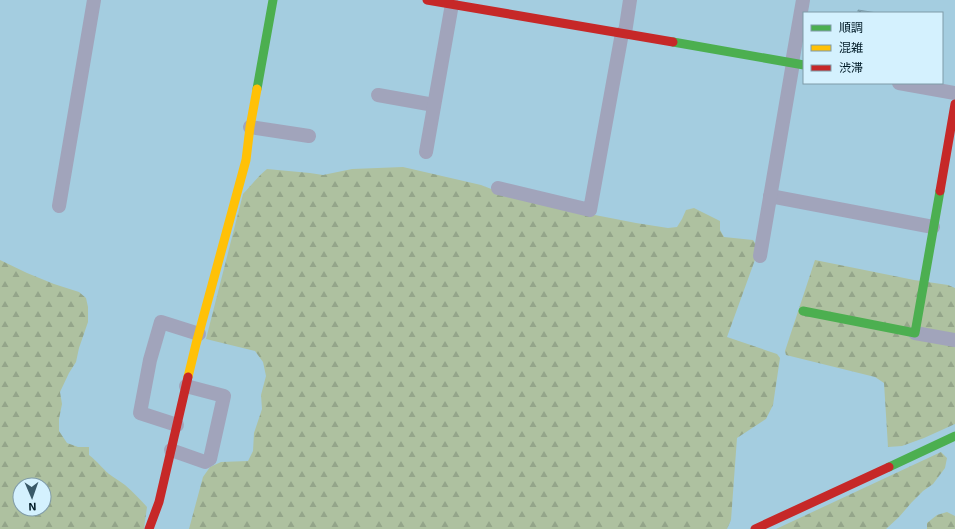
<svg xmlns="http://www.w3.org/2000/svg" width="955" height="529" viewBox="0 0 955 529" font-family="'Exo 2','Noto Sans JP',sans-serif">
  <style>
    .forest { fill: url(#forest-firs); fill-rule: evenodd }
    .building { fill: url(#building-cross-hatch); stroke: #7d9eac }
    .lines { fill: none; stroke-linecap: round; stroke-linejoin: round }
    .street { stroke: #a1a4bb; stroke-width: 14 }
    .fast { stroke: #4caf50; stroke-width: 9 }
    .slow { stroke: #ffc107; stroke-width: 9 }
    .jam { stroke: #c62828; stroke-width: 9 }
  </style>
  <defs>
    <pattern id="forest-firs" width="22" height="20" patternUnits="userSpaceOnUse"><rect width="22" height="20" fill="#aec1a0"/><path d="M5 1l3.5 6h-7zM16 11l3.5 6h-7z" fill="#94a58a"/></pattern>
    <pattern id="building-cross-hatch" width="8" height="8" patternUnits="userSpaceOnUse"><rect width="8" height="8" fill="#8daebd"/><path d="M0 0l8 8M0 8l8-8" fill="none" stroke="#718d9a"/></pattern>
  </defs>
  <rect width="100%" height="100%" fill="#a4cde0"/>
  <g class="forest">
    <path d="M403 167 481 185 507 195 595 215 636 223 668 228 677 227 682 219 686 210 694 208 720 221V230L724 237 753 240 757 246 756 257 727 337 777 354 780 358 773 405 766 419 737 438 731 520 727 529H189L203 477 210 467 221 462 248 461 253 451 254 433 262 409 261 395 266 376 263 362 255 351 206 339 243 194C251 186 258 176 267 169L310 173 323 175 352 169Z"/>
    <path d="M0 260 27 273 54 284 79 292 86 298 88 307V322L79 348 76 362 69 373 60 392 62 404 59 419V431L67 443 78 447H89V455C97 461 102 468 109 474 114 478 120 481 125 485 133 492 140 499 147 507L144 529H0ZM20 485H44V509H20Z"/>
    <path d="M815 260 914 280 948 285 955 288V424L924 438 902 446 888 447 884 383 875 377 786 355 785 351Z"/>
    <path d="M941 452 947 458 945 468 933 484 923 491 912 502 899 517 886 529H776Z"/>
    <path d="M947 512 955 516V529H927V523L937 515Z"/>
  </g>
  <path class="building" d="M858 10 877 13H858Z"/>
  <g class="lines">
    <g class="street">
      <path d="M625 33 630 0"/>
      <path d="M792 63 803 0"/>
      <path d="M899 83 955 93"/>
      <path d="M378 95 434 105"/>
      <path d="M250 127 309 136"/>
      <path d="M426 152 452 4"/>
      <path d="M498 188 590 210 622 33"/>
      <path d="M770 196 933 227"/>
      <path d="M59 206 94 0"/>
      <path d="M760 256 793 63"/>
      <path d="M915 333 955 340"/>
      <path d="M177 425 140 413 150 360 161 322 199 334"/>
      <path d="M171 450 205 462 210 459 224 396 186 386"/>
    </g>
    <g class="fast">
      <path d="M673 42 804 65"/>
      <path d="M257 89 273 0"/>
      <path d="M803 311 915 333 940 191"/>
      <path d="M889 467 955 436"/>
    </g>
    <path class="slow" d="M188 377 196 344 246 160 250 127 257 89"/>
    <g class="jam">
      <path d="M427 0 673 42"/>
      <path d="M940 191 955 104"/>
      <path d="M149 529 159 502 188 377"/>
      <path d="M755 529 889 467"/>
    </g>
  </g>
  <rect x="803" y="12" width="140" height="72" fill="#d4f1fe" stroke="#7f9ba8"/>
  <rect x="811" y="25" width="20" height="6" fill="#4caf50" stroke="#7f9ba8"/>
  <text x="839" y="32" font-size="12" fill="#001b27">順調</text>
  <rect x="811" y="45" width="20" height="6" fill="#ffc107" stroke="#7f9ba8"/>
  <text x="839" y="52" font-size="12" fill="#001b27">混雑</text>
  <rect x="811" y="65" width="20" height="6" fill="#c62828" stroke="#7f9ba8"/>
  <text x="839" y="72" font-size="12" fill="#001b27">渋滞</text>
  <g transform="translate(32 497) rotate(178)"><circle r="19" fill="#d4f1fe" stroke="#7f9ba8"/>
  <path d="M0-3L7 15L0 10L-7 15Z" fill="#395968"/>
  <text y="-6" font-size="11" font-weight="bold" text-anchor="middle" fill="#001b27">N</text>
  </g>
</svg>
